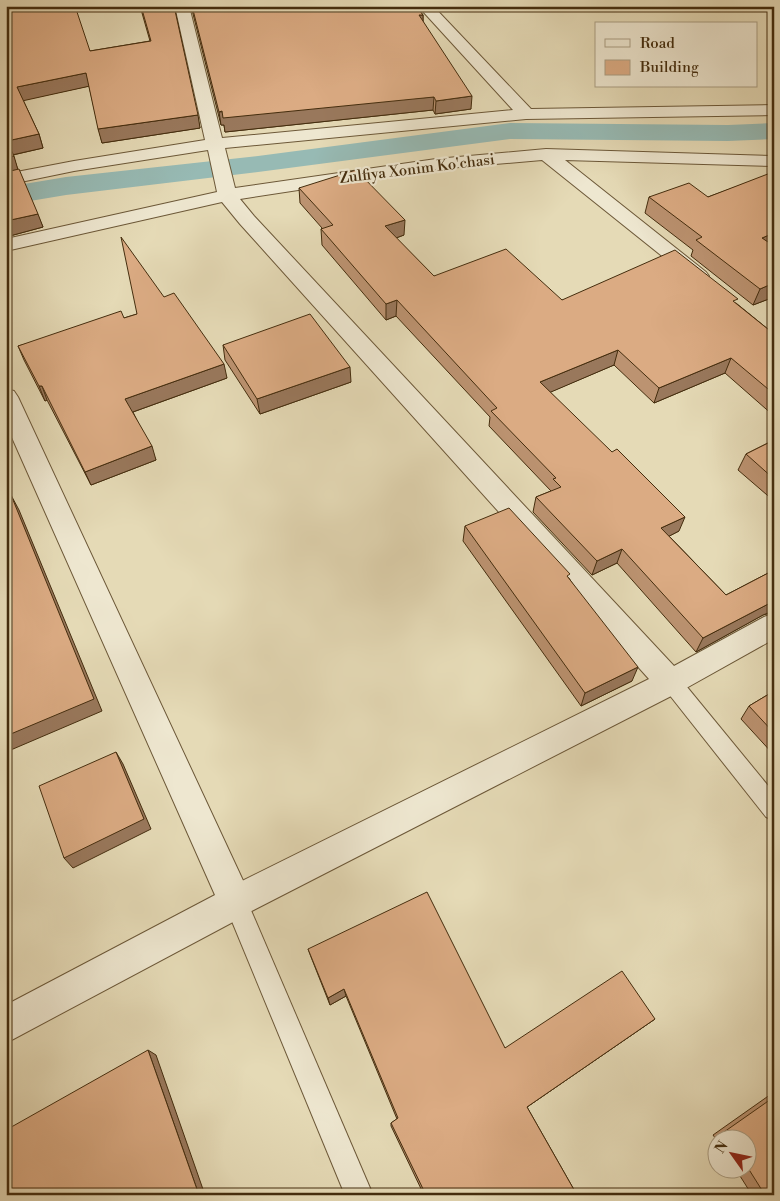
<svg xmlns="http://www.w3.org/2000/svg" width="780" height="1201" viewBox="0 0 780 1201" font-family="'Libre Bodoni',serif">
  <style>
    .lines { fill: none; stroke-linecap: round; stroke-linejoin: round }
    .canal { fill: #97bab4; fill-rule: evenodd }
    .service-casing { stroke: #6c5838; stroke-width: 2 }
    .minor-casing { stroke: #6c5838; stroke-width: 2 }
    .tertiary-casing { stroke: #6c5838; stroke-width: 2 }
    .service { fill: #eee7d0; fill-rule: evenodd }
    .minor { fill: #eee7d0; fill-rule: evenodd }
    .tertiary { fill: #eee7d0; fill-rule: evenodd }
    .wall { fill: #bc9371; stroke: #442d0e }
    .shaded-wall { fill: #99785c; stroke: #442d0e }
    .building { fill: #dbab83; stroke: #442d0e }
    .labels { text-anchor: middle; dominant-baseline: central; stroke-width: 4.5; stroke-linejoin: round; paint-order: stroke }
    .far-street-label { font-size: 15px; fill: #442d0e; stroke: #eee7d0 }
  </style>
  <rect width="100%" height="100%" fill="#e5dab6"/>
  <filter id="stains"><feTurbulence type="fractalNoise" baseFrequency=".004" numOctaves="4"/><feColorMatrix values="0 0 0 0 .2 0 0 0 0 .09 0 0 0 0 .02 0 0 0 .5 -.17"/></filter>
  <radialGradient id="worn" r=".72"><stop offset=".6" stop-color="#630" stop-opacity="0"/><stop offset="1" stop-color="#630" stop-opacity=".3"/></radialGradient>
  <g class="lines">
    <path class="canal" d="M510 123 728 125 774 123V139L728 141 510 139 258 172 66 195 6 205V187L66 177 258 156Z"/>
    <g class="service-casing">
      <g id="service">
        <path d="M671 673 678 676 774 793V820L766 817 664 688 661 682 664 676Z"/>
        <path d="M236 890 244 894 373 1195H345L224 902 228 894Z"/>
      </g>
    </g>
    <g class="minor-casing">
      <path id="minor" d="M175 6H189L222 138 513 110 418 6H433L531 109 774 105V115L526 119 225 148 235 188 436 159 546 149 774 156V166L565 160 706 272 709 276 706 280 699 282 692 280 542 160 436 169 240 199 254 216 674 666 764 617 774 613V639L681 691 236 919 224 914 219 902 224 890 649 679 240 224 222 202 6 251V239L217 192 208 150 74 171 6 185V174L74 161 205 140Z"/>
    </g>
    <g class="tertiary-casing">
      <path id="tertiary" d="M6 389 14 391 18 397 253 902 248 914 6 1043V1005L215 895 6 424Z"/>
    </g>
    <use href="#service" class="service"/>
    <use href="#minor" class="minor"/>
    <use href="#tertiary" class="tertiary"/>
  </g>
  <g class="wall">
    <path d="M140 6H174L200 128 102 143 89 86 23 100 39 134 43 148 13 155 18 170 43 227 6 237 12 8 90 51 150 41Z"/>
    <path d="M191 6H416L423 15V22L471 109 435 114 433 110 225 132 224 125H221Z"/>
    <path d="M774 173V297L753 305 691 256 693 250 645 213 649 197H708Z"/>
    <path d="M299 188 404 235 396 238 434 276 562 300 736 303 774 334V416L725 373 654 403 614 365 550 392 679 531 669 536 726 595 774 570V612L763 615 696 652 617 563 592 575 533 512 536 497 551 491 489 426 490 417 396 316 386 320 322 245 321 229 322 228 300 203Z"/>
    <path d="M164 297 227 378 133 412 156 460 91 485 47 400 45 401 24 360 18 346 124 318 137 314Z"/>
    <path d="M223 345 351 382 260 414 225 360Z"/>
    <path d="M774 440V501L738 470 746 454Z"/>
    <path d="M465 526 569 578 632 681 581 706 463 541Z"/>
    <path d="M774 691V755L741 719 749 706Z"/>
    <path d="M308 949 505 1048 646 1025 527 1107 577 1195H424L391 1126V1123L397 1119 346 996 330 1005 311 957Z"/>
    <path d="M774 1092V1195H752L735 1168H748V1138H718V1142L713 1135Z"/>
  </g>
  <g class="shaded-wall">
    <path d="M419 15H423V27Z"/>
    <path d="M86 73 90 86 22 101 17 87Z"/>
    <path d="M472 96 471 109 435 114 436 101Z"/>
    <path d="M434 97 433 110 225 132 224 125H221L219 112Z"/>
    <path d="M198 115 200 128 102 143 98 129Z"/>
    <path d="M39 134 43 148 12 155 7 141Z"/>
    <path d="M14 156 18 170 6 172V158Z"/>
    <path d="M38 214 43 227 6 237V221Z"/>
    <path d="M405 220 404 235 385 242V226Z"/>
    <path d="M774 233V247L762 238Z"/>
    <path d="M774 283V297L753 305 760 289Z"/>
    <path d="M397 300 396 316 386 320V304Z"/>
    <path d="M618 350 614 365 537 398 540 382Z"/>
    <path d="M731 358 725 373 654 403 659 388Z"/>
    <path d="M224 364 227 378 130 413 125 399Z"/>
    <path d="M350 367 351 382 260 414 257 399Z"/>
    <path d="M39 386H42L47 400 45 401Z"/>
    <path d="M152 446 156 460 91 485 85 472Z"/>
    <path d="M11 495 19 510 102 711 6 752Z"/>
    <path d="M685 517 679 531 656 543 661 528Z"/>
    <path d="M622 549 617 563 592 575 597 561Z"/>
    <path d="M774 601 773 611 763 615 696 652 703 638Z"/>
    <path d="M638 667 632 681 581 706 585 693Z"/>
    <path d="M116 752 123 764 151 829 73 868 64 858Z"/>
    <path d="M344 989 346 996 330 1005 328 998Z"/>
    <path d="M655 1019 646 1025 522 1110 527 1107Z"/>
    <path d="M148 1050 156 1055 205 1195H199Z"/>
  </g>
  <g class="building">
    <path d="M6 6H11L12 8 22 6H75L90 51 151 41 141 6H174L198 115 98 129 86 73 17 87 39 134 7 141 14 156 6 158Z"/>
    <path d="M192 6H416L423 15H419L472 96 436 101 434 97 223 118 222 111 219 112Z"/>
    <path d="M19 169 38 214 6 221V172Z"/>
    <path d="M356 170 405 220 385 226 434 276 506 249 562 300 675 250 738 299 733 301 774 334V394L731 358 659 388 618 350 540 382 612 452 617 449 685 517 661 528 726 595 774 570V601L703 638 622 549 597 561 536 497 561 487 553 479 556 478 491 411 497 408 397 300 386 304 321 229 333 225 299 188Z"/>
    <path d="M773 172 774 233 762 238 774 246V283L760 289 696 240 702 237 649 197 689 183 708 197Z"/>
    <path d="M121 237 164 297 174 293 224 364 125 399 152 446 85 472 42 386H39L18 346 121 311 124 318 137 314Z"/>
    <path d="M310 314 350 367 257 399 223 345Z"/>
    <path d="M774 440V479L746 454Z"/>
    <path d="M11 495 94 699 6 736V497Z"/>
    <path d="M509 508 570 574 567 576 638 667 585 693 465 526Z"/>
    <path d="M774 691V733L749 706Z"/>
    <path d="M116 752 144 819 64 858 39 786Z"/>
    <path d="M427 892 505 1048 622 971 655 1019 527 1107 577 1195H426L391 1123 398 1118 344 989 328 998 308 949Z"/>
    <path d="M148 1050 199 1195H6V1130Z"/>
    <path d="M774 1097V1195H765L748 1168V1138H728L724 1132Z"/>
  </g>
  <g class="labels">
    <g class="far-street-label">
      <text transform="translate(417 169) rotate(-7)">Zulfiya Xonim Ko'chasi</text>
    </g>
  </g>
  <rect width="780" height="1201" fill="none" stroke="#e5dab6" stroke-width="25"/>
  <rect x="8" y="8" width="765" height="1186" fill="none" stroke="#442d0e" stroke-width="2.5"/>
  <rect x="12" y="12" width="755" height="1176" fill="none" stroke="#442d0e"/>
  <rect x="595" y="22" width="162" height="65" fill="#eee7d0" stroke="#aa9d82"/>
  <rect x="605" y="39" width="25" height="8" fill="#eee7d0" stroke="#aa9d82"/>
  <text x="640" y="48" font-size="15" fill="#442d0e">Road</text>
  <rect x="605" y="60" width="25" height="15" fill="#dbab83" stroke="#aa9d82"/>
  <text x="640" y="72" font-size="15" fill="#442d0e">Building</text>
  <g transform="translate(732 1154) rotate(303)"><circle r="24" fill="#eee7d0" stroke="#aa9d82"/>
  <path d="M0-4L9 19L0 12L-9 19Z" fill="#8f2418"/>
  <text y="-8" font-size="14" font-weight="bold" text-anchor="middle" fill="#442d0e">N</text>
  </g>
  <rect width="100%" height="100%" filter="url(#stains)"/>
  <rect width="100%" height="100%" fill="url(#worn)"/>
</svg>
